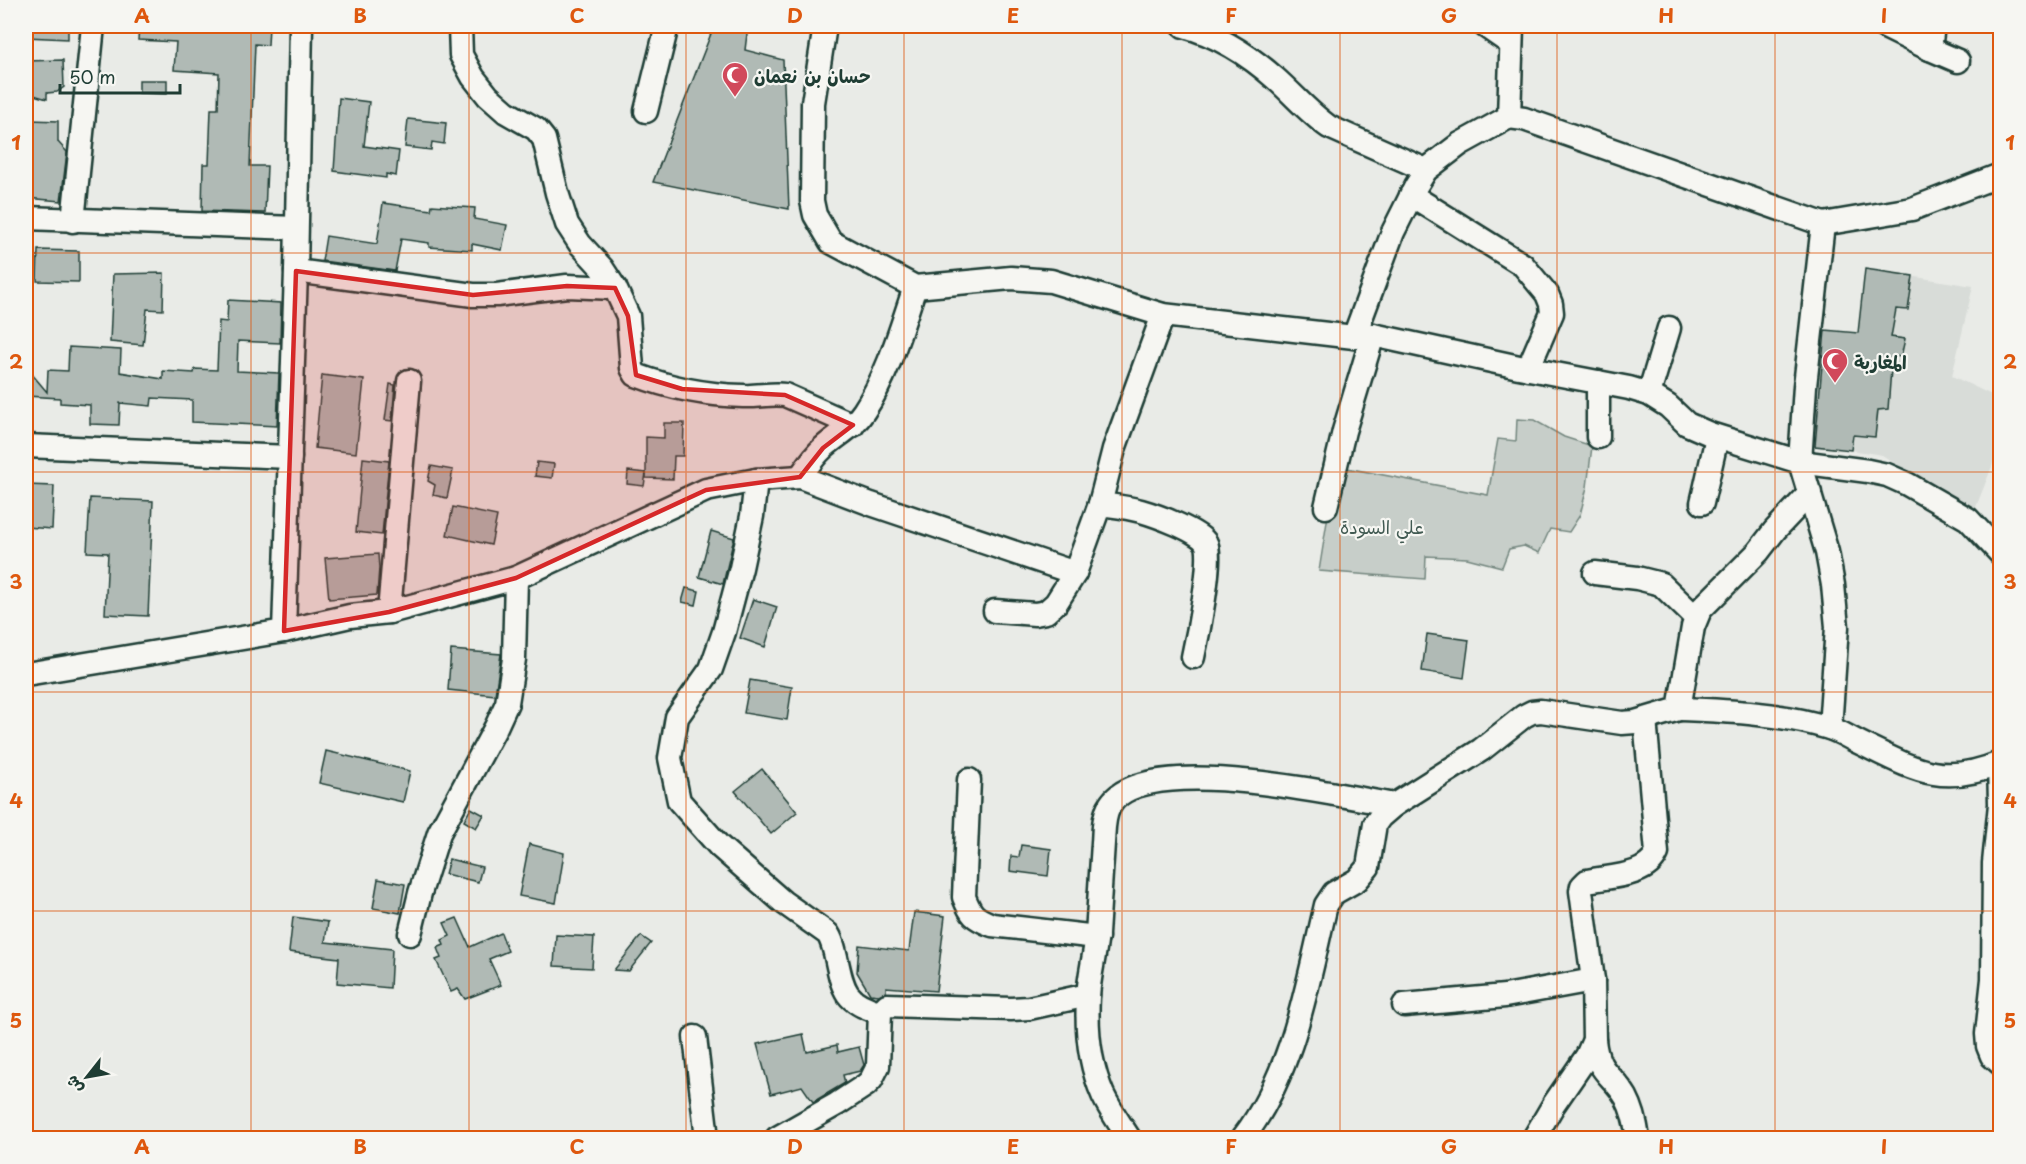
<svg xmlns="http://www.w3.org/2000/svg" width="2026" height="1164" viewBox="0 0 2026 1164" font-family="'Playpen Sans','Playpen Sans Arabic',sans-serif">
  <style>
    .built { fill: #d8dcd8 }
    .green { fill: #c7cec9; stroke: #73867e; stroke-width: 1.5 }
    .building { fill: #b0bab5; stroke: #1f3d34; stroke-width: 1.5 }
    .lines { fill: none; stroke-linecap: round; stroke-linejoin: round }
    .minor-casing { stroke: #1f3d34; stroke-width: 27 }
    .minor { stroke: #f6f6f2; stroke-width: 22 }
    .marked { fill: #d62828; fill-opacity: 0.2; stroke: #d62828; stroke-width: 4.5; stroke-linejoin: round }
    .grid { fill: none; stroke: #de580e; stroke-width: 1.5; stroke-opacity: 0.55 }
    .labels { text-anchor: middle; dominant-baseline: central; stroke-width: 4.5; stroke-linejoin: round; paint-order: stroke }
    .poi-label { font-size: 18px; font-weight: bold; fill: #1f3d34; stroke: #f6f6f2; text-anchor: start }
    .park-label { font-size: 18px; fill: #415a52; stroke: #f6f6f2 }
    .neatline { fill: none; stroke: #de580e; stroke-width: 2 }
    .grid-label { font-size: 20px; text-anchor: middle; font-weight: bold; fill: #de580e }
  </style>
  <rect width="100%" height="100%" fill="#e9ebe7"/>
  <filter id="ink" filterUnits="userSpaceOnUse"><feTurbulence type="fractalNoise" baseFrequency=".0167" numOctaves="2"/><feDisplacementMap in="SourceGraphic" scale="12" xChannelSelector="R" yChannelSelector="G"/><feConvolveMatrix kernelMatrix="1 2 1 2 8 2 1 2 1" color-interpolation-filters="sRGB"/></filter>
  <g filter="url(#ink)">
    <path class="built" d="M1865 269 1973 286 1952 376 2000 399V446L1974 512 1882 455 1851 450 1865 334 1862 305Z"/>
    <path class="green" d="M1517 419 1534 420 1564 437 1592 446 1587 487 1580 515 1569 532 1550 529 1539 553 1524 546 1509 549 1502 567 1467 558 1426 556 1425 579 1319 571 1336 466 1488 495 1498 439 1516 441Z"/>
    <g class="building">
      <path d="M26 26H68V39L26 37Z"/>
      <path d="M139 26H269L268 45 255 44 250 166H267L265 213 202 211 203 164H209L211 109H218L219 73 174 70 176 42 138 40Z"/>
      <path d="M714 26H748L745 50 783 60 789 209 653 182Z"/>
      <path d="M63 60 64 87 57 92 47 93V99L27 93 26 61Z"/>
      <path d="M139 80H167V94L139 93Z"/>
      <path d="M339 98 369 102 364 146 399 151 396 176 386 174V178L334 171Z"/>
      <path d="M408 119 446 123 444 144 432 142 431 150 405 147Z"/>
      <path d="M31 120 58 121V142L67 152 61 201 26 198V156L30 157Z"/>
      <path d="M383 203 431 210 432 205 475 208 474 219 507 225 502 250 472 244V250L429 247V243L401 239 395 271 322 261 326 236 377 244Z"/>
      <path d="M38 250 79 251V282L37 281Z"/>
      <path d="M1865 269 1913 276 1908 310 1896 309 1891 337 1905 339 1901 357 1892 356 1888 409 1878 410 1875 437 1853 435 1851 450 1815 446 1825 330 1858 333Z"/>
      <path d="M164 273 163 310 147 309 143 345 110 342 113 274Z"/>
      <path d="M228 300 281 303 280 343 238 341 237 371 279 373 277 426 192 422V400L152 398 151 406 120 403 119 425 90 424V405L60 403V398L26 396V367L47 392 48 370 68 371 69 347 121 350 120 372 163 379V371L194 373 195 369 217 370 219 321 227 322Z"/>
      <path d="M322 375 364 380 356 453 315 448Z"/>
      <path d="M390 384 395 385 392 421 385 420Z"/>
      <path d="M664 423H684L683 456H674L673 479 646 478V437L664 438Z"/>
      <path d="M363 458 389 461 382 535 356 532Z"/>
      <path d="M537 462 554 464 552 478 535 476Z"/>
      <path d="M431 466 453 470 447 498 433 495 435 485 428 481Z"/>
      <path d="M628 471 646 473 644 486 627 484Z"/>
      <path d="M26 485 54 486 52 529 26 527Z"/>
      <path d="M90 498 153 501 148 616 105 614 108 553 87 552Z"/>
      <path d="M453 507 497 516 491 545 447 535Z"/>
      <path d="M711 531 734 538 723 584 699 577Z"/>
      <path d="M378 554 379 568 377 595 329 599 325 558Z"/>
      <path d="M686 588 699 591 696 605 682 602Z"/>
      <path d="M753 599 777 607 765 647 740 638Z"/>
      <path d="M1427 634 1469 640 1464 678 1422 671Z"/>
      <path d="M451 650 501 654 495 695 448 690Z"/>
      <path d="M750 680 792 687 787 720 744 713Z"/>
      <path d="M326 751 410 771 403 802 319 783Z"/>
      <path d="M762 769 797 812 771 834 735 791Z"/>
      <path d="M471 808 484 815 476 828 464 821Z"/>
      <path d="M529 844 564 853 556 903 519 896Z"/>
      <path d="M1021 845 1051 849 1048 876 1010 871 1011 856 1019 857Z"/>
      <path d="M449 859 482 867 478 882 445 874Z"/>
      <path d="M378 879 405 884 400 913 373 908Z"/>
      <path d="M914 912 945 916 936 991 886 987V992L879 995 870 994 857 972 859 945 909 951Z"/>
      <path d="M293 917 328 922 325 942 392 949 390 988 337 983 339 958 289 952Z"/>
      <path d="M457 918 470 947 501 933 508 951 489 959 501 985 465 999 458 989 451 992 436 960 441 958 437 948 444 945 442 940 450 936 444 923Z"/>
      <path d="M556 935 594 937 592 968 554 966Z"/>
      <path d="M641 936 651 943 629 971 614 970Z"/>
      <path d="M803 1034 807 1052 837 1045 838 1052 859 1047 864 1065 860 1071 843 1075 845 1083 813 1102 802 1086 771 1094 757 1044Z"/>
    </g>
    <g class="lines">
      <g class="minor-casing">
        <g id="minor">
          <path d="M460 26 461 55 473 77 488 96 506 112 536 129 544 139 557 193 567 224 580 244 602 268 615 288 628 316 632 368 636 375C670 388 707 395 743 396 757 397 771 393 785 395L853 425"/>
          <path d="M825 26 813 103 812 201 815 215 831 242 915 287 1011 278 1051 281 1163 315 1354 337 1393 232 1416 186 1426 170 1460 144 1509 117 1512 26"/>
          <path d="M1184 26C1220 36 1249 55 1276 79 1294 95 1309 113 1329 127L1426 170"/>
          <path d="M1485 26 1511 44"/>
          <path d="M1883 26 1930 49 1958 61"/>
          <path d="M1930 49 1933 26"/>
          <path d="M646 111 667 26"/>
          <path d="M1509 117 1524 119 1823 224 1805 386 1800 462 1827 552 1833 585 1837 627 1830 728"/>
          <path d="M1411 195 1523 265 1547 294 1551 304 1552 313 1528 369"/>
          <path d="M26 218 296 228"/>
          <path d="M73 221 93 26"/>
          <path d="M1823 224 1912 209 2000 175"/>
          <path d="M296 271 473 295H497L567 286 615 288"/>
          <path d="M1354 337 1373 335 1519 367 1629 388 1649 394 1668 406 1687 424 1710 434 1800 462 1868 471 1887 475 1907 484 1968 519 2000 553"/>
          <path d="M1649 394 1669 328"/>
          <path d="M1598 437V382"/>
          <path d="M26 446 290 457"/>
          <path d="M800 477C807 467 814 456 823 448 837 435 854 427 864 411 888 375 901 328 915 287"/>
          <path d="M756 480 752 516 741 568 724 632 711 669 677 717 670 758 679 801 719 846 783 902 828 934C833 942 834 949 836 957 843 990 845 1003 880 1012"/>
          <path d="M1810 493 1775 530 1758 552 1700 610 1693 627 1679 709C1728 711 1782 713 1829 728 1839 731 1848 737 1858 742 1912 768 1940 788 2000 763"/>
          <path d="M1702 503 1717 437"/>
          <path d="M1100 504C1114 506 1127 507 1141 511 1155 515 1200 531 1206 543 1214 556 1197 639 1193 657"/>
          <path d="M1326 507 1344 431 1373 335"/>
          <path d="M1595 573 1637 578 1661 584 1696 618"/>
          <path d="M995 611 1035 614 1046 612 1056 603 1075 573 1100 504 1114 449 1163 315"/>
          <path d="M389 612 409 381"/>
          <path d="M284 631 350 616 389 612 516 578 706 490 756 480 800 477 871 504 1075 573"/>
          <path d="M26 674 284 631 296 271 301 26"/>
          <path d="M1999 763 2000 804 1994 863 1993 979 1987 1034 1988 1046 1992 1056 2000 1063"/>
          <path d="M969 780 964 897C971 915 974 918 992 925L1097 937"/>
          <path d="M410 934 420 893 439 833 496 727 507 703 514 659 516 578"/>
          <path d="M1404 1005 1505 996 1593 980 1581 891 1582 886 1587 881C1610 876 1647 877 1657 853L1645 719"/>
          <path d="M695 1037 707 1138"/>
          <path d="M1594 1040C1598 1075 1611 1072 1626 1097 1633 1110 1636 1124 1638 1138"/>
          <path d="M777 1138 837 1104 866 1085 871 1080 878 1066 880 1012 887 1005 1011 1009 1029 1008 1088 995"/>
          <path d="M1129 1138C1120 1124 1110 1110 1103 1095 1090 1065 1086 1031 1088 997 1089 976 1095 955 1097 934 1099 904 1101 873 1103 843 1104 831 1103 818 1109 807 1139 749 1341 796 1394 805"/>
          <path d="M1243 1138C1294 1071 1307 985 1326 905L1334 893 1357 880 1368 867 1375 824 1380 817 1394 805 1481 750 1524 716 1532 712 1541 711 1622 723 1635 722 1679 709"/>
          <path d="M1534 1138 1554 1104 1587 1056 1594 1040 1593 980"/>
        </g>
      </g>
      <use href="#minor" class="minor"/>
    </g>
  </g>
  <path class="marked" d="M296 271 473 295 567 286 615 288 628 316 636 375 682 389 785 395 853 425 823 448 800 477 706 490 516 578 389 612 284 631Z"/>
  <path class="grid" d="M251 26V1138M469 26V1138M686 26V1138M904 26V1138M1122 26V1138M1340 26V1138M1557 26V1138M1775 26V1138M26 253H2000M26 472H2000M26 692H2000M26 911H2000"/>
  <defs>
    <g id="mosque-pin" transform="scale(1.35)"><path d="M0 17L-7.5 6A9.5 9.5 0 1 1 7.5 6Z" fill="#d1495b" stroke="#f6f6f2"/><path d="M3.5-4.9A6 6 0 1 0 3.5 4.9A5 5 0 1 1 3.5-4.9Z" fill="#fff"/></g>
  </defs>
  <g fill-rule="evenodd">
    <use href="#mosque-pin" x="735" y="75"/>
    <use href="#mosque-pin" x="1835" y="361"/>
  </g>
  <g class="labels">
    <g class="poi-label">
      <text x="754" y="75">حسان بن نعمان</text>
      <text x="1854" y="361">المغاربة</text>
    </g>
    <g class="park-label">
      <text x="1382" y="526">علي السودة</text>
    </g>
  </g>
  <rect width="2026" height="1164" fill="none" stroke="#f6f6f2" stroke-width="66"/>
  <g transform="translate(87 1077) rotate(239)" stroke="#f6f6f2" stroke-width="4.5" paint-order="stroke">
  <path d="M0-4.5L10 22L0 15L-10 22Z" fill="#1f3d34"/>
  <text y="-9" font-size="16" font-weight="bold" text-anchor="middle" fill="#1f3d34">ش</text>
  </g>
  <path d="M60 84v9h120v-9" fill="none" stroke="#1f3d34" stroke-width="3"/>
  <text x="69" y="84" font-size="18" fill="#1f3d34" stroke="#f6f6f2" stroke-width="4.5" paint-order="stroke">50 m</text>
  <rect x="33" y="33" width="1960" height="1098" class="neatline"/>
  <g class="grid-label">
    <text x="142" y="23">A</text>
    <text x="360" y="23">B</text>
    <text x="577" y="23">C</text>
    <text x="795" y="23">D</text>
    <text x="1013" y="23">E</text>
    <text x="1231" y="23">F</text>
    <text x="1449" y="23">G</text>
    <text x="1666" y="23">H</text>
    <text x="1884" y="23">I</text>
    <text x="16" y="150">1</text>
    <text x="2010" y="150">1</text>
    <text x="16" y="369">2</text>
    <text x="2010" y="369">2</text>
    <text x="16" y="589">3</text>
    <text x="2010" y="589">3</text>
    <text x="16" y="808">4</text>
    <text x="2010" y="808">4</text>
    <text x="16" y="1028">5</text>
    <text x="2010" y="1028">5</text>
    <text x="142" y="1154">A</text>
    <text x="360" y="1154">B</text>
    <text x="577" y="1154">C</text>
    <text x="795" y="1154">D</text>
    <text x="1013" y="1154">E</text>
    <text x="1231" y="1154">F</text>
    <text x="1449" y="1154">G</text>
    <text x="1666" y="1154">H</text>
    <text x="1884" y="1154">I</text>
  </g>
</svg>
